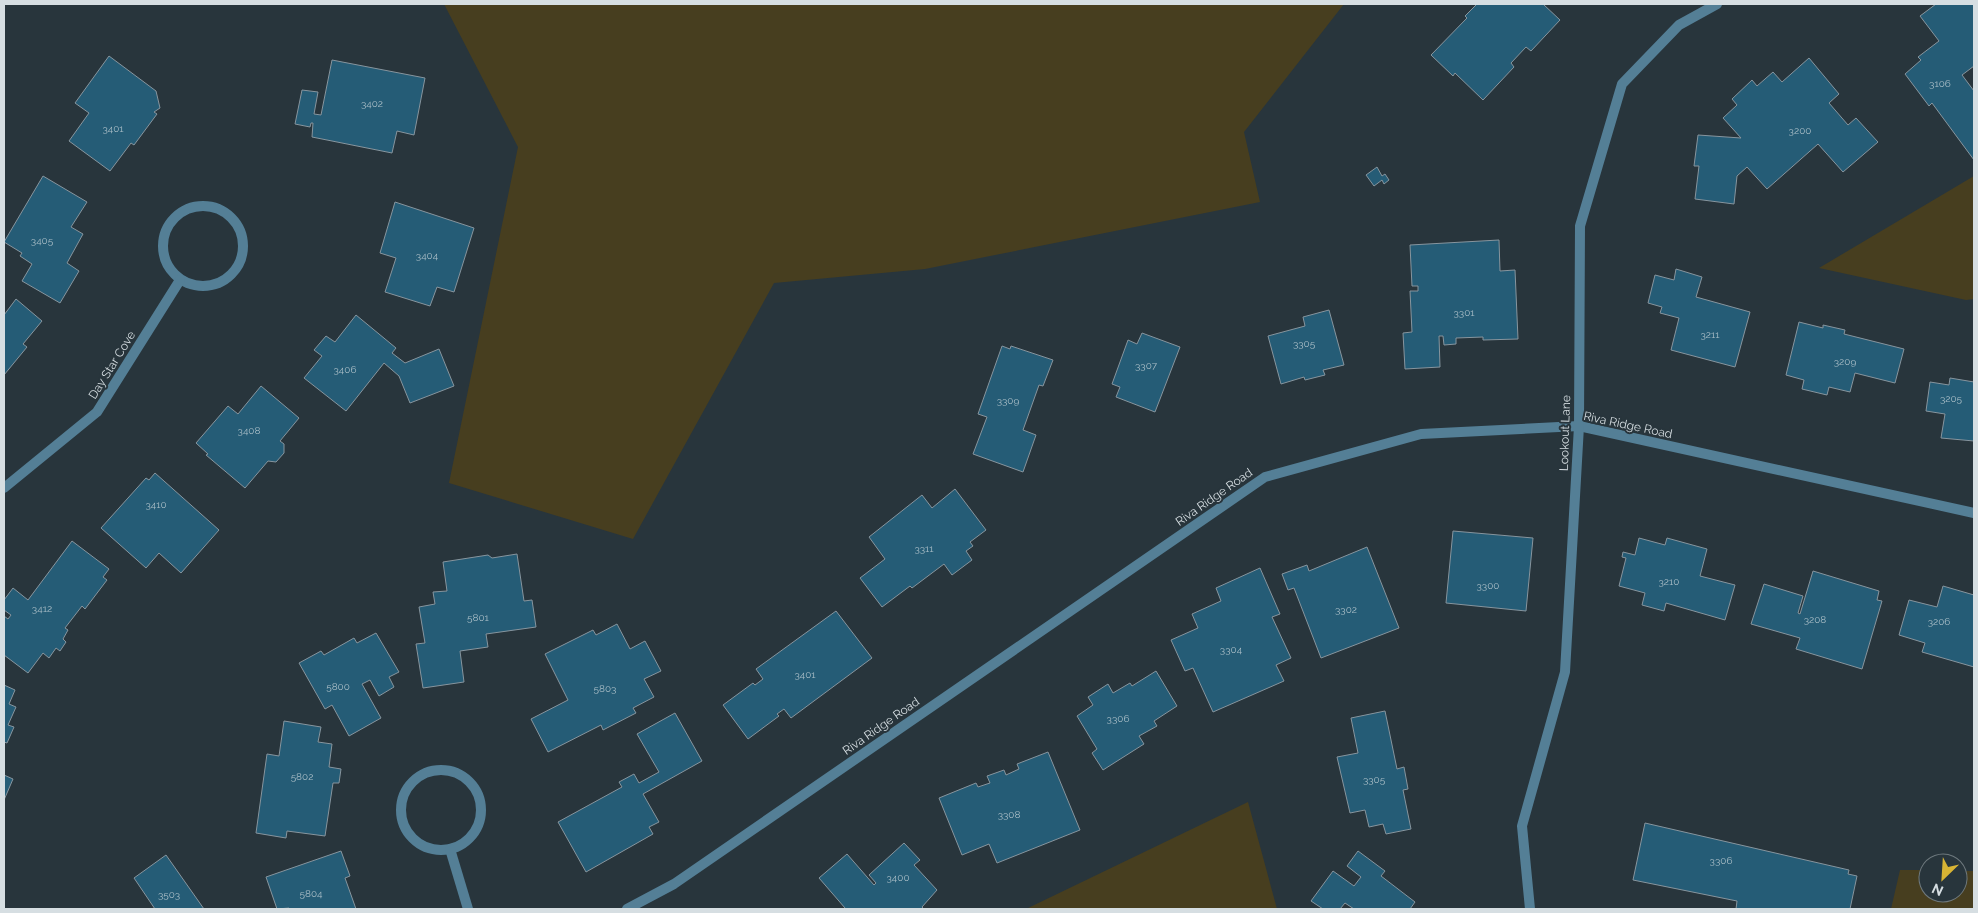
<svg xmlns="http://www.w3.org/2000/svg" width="1978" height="913" viewBox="0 0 1978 913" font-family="Raleway,sans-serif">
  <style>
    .green { fill: #473e1f }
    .building { fill: #255c76; stroke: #87959e }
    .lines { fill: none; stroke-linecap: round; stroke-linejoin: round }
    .minor { stroke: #547f96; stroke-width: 10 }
    .labels { text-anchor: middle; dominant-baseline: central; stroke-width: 4; stroke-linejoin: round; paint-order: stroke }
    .number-label { font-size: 10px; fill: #aabec7 }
    .street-label { font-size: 12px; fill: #d6dee2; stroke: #28353c }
  </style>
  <rect width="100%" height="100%" fill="#28353c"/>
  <g class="green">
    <path d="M444 4H1344L1244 132 1260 202 925 269 774 283 633 539 449 483 518 147Z"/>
    <path d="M1974 176V299L1966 300 1819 268Z"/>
    <path d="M1248 802 1277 909H1026Z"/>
    <path d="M1900 870H1928V893H1958V871H1974V909H1891Z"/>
  </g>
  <g class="building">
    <path d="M1477 4H1543L1560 20 1531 51 1526 47 1511 63 1514 67 1483 100 1455 73 1453 76 1431 55 1467 18 1465 16Z"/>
    <path d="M1936 4H1974V66L1962 75 1974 91V160L1932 103 1929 106 1905 74 1921 60 1918 57 1939 41 1920 16Z"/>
    <path d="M109 56 156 91 160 108 154 112 157 114 134 145 131 143 110 171 69 141 89 113 75 103Z"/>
    <path d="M1809 58 1839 94 1829 103 1848 125 1856 118 1878 142 1843 172 1818 144 1767 189 1747 167 1737 176 1734 204 1695 199 1699 166H1694L1698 135 1741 138 1723 118 1737 105 1732 99 1752 80 1757 86 1773 72 1782 82Z"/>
    <path d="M332 60 425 78 414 135 397 131 392 153 312 137 313 123H311L310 127 295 124 302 90 318 92 314 114 321 115Z"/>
    <path d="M1377 167 1382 176 1385 174 1389 180 1384 184 1382 180 1374 186 1366 175Z"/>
    <path d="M43 176 87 202 71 227 83 234 67 263 79 271 60 303 22 281 32 264 20 256 22 253 4 242Z"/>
    <path d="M395 202 474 228 454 292 437 287 430 306 385 292 396 258 380 253Z"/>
    <path d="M1499 240 1500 271 1515 270 1518 339 1483 340V337L1456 338V344L1444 345 1443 336H1439L1440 367 1405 369 1403 333 1412 332 1410 291H1418V286H1412L1410 245Z"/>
    <path d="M1676 269 1702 277 1696 297 1750 312 1735 367 1671 350 1679 318 1660 313 1662 307 1648 303 1655 275 1674 280Z"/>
    <path d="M16 299 42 321 23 344 27 347 4 375V315Z"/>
    <path d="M1329 310 1344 365 1323 370 1325 375 1305 380 1304 377 1281 384 1268 336 1305 326 1303 317Z"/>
    <path d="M356 315 396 348 392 353 405 363 439 349 454 386 410 403 399 376 384 363 346 411 304 378 322 356 314 350 326 336 335 342Z"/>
    <path d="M1799 322 1823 328V325L1845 330 1844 334 1904 349 1895 383 1855 373 1850 392 1829 387 1827 395 1802 389 1804 380 1786 375Z"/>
    <path d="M1142 333 1180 347 1155 412 1116 397 1120 387 1112 384 1128 340 1137 344Z"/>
    <path d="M1002 346 1010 349 1011 346 1053 360 1043 386 1039 385 1023 430 1036 435 1023 472 973 454 987 417 978 414Z"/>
    <path d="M1950 378 1974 382V441L1941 438 1945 414 1926 411 1930 382 1949 385Z"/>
    <path d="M261 386 299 418 280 441 284 444V453L276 462 268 461 245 488 206 455 208 454 196 443 228 406 238 414Z"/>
    <path d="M155 473 219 530 181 573 159 553 146 568 101 528 146 478 149 480Z"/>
    <path d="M955 489 986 530 970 542 973 546 966 551 972 560 952 575 944 564 912 588 910 586 882 607 860 578 885 559 869 537 922 495 932 508Z"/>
    <path d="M1453 531 1533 538 1526 611 1446 603Z"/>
    <path d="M1639 538 1665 545 1667 538 1707 549 1700 576 1735 585 1725 620 1666 603 1664 611 1642 605 1645 593 1619 586 1626 558 1622 557 1623 552 1635 555Z"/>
    <path d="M72 541 109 569 103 577 107 580 85 609 82 606 65 628 68 630 63 639 66 642 60 651 56 648 49 658 43 653 28 673 4 655V616L8 619 11 615 4 610V600L13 588 28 600Z"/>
    <path d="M1367 547 1399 628 1321 658 1294 588 1288 590 1282 574 1307 565 1309 571Z"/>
    <path d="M517 554 524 601 532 600 536 627 486 634 488 647 460 651 464 682 423 688 416 644 425 643 419 607 435 604 433 592 447 591 443 562 488 555 492 558Z"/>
    <path d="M1260 568 1280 614 1272 617 1291 658 1276 665 1284 681 1213 712 1193 668 1185 671 1171 640 1198 628 1192 614 1221 601 1216 588Z"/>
    <path d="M1813 571 1879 591 1877 600 1882 601 1862 669 1796 649 1800 638 1751 624 1764 584 1803 596 1798 613 1800 614Z"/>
    <path d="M1943 586 1974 595V667L1922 652 1925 643 1899 635 1909 600 1937 607Z"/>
    <path d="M836 611 872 658 791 718 784 709 777 714 779 716 748 739 723 705 753 683 755 685 763 679 756 669Z"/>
    <path d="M617 624 630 649 645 641 661 671 644 679 654 697 633 708 636 713 603 730 601 725 548 752 531 719 568 700 545 654 593 630 596 635Z"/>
    <path d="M376 633 399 672 389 677 394 687 379 696 370 680 362 684 381 718 349 736 332 705 325 709 299 663 321 651 324 655 354 638 357 643Z"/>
    <path d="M1156 671 1177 706 1154 721 1157 726 1139 736 1144 744 1103 770 1092 753 1097 749 1077 716 1093 705 1088 697 1108 684 1113 693 1130 683 1132 686Z"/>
    <path d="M4 685 15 690 9 704 16 707 8 725 14 727 7 743 4 742Z"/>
    <path d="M1385 711 1397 769 1404 767 1408 789 1403 790 1411 829 1386 834 1383 824 1369 827 1365 810 1350 813 1337 757 1358 753 1351 718Z"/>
    <path d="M675 713 702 761 643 794 659 822 649 827 653 834 586 872 558 822 622 787 619 782 634 774 639 783 659 772 637 734Z"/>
    <path d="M284 721 321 727 318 742 332 744 329 767 341 769 339 783H333L325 836 287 831 286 838 256 833 267 754 279 756Z"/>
    <path d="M1048 752 1080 830 997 863 989 844 962 855 939 798 976 783 978 787 990 783 987 776 1004 770 1006 775 1019 769 1017 764Z"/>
    <path d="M4 775 13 779 4 800Z"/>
    <path d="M1645 823 1849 870 1848 874 1857 876 1850 909H1736L1737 901 1633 880Z"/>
    <path d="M904 843 920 860 914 865 937 890 922 907 924 909H844L845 908 819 878 847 854 874 885 876 883 869 875Z"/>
    <path d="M341 851 350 876 345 878 356 909H289V908L277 909 266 877Z"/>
    <path d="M1358 851 1385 871 1381 876 1415 902 1410 909H1354L1345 903 1340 909H1323L1311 901 1333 871 1354 886 1361 877 1347 866Z"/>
    <path d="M166 855 204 909H155L134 878Z"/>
  </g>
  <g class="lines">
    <g class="minor">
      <circle cx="203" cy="246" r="40"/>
      <path d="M4 488 97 412 180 280"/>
      <circle cx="441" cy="810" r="40"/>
      <path d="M450 849 468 909"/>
      <path d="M627 909 674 884 1265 477 1421 434 1579 426 1974 513"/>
      <path d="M1530 909 1522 826 1565 672 1579 426 1580 226 1622 84 1679 25 1717 4"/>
    </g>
  </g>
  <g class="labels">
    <g class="number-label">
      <text x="1940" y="83">3106</text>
      <text x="372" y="103">3402</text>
      <text x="113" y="128">3401</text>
      <text x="1800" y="130">3200</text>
      <text x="42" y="240">3405</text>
      <text x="427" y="255">3404</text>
      <text x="1464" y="312">3301</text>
      <text x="1710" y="334">3211</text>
      <text x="1304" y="343">3305</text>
      <text x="1845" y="361">3209</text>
      <text x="1146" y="365">3307</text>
      <text x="345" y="369">3406</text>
      <text x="1951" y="398">3205</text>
      <text x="1008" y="400">3309</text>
      <text x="249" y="430">3408</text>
      <text x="156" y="504">3410</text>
      <text x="924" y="548">3311</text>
      <text x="1669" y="581">3210</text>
      <text x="1488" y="585">3300</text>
      <text x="42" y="608">3412</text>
      <text x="1346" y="609">3302</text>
      <text x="478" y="617">5801</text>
      <text x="1815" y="619">3208</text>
      <text x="1939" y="621">3206</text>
      <text x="1231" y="649">3304</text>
      <text x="805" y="674">3401</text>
      <text x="338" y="686">5800</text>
      <text x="605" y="688">5803</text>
      <text x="1118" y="718">3306</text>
      <text x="302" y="776">5802</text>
      <text x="1374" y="779">3305</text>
      <text x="1009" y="814">3308</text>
      <text x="1721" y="860">3306</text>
      <text x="898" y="877">3400</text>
      <text x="311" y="893">5804</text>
      <text x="169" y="894">3503</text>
    </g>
    <g class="street-label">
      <text transform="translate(112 365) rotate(-58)">Day Star Cove</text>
      <text transform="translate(1628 425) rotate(12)">Riva Ridge Road</text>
      <text transform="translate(1565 433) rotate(-88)">Lookout Lane</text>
      <text transform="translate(1214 497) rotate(-35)">Riva Ridge Road</text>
      <text transform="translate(881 726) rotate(-35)">Riva Ridge Road</text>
    </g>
  </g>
  <rect width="1978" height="913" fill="none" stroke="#d6dee2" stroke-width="10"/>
  <g transform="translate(1943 878) rotate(205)"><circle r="24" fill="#28353c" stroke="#6e797e"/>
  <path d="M0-4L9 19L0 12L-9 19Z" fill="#d8b434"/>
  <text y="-8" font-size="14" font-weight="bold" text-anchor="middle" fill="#d6dee2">N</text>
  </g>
</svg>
